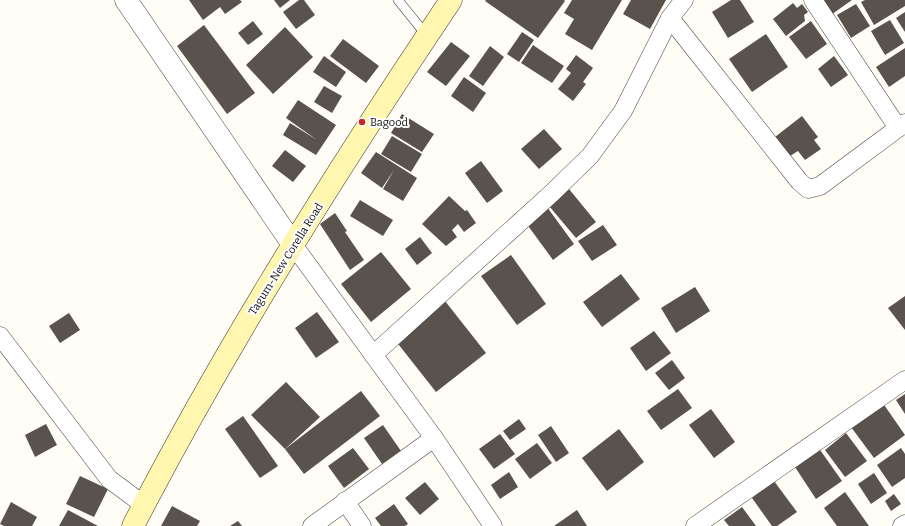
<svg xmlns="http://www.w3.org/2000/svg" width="905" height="526" viewBox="0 0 905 526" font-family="Bitter,serif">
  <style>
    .building { fill: #5a524d }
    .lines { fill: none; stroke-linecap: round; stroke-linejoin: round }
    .service-casing { stroke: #444; stroke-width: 10 }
    .minor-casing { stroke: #444; stroke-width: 19 }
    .tertiary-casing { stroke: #444; stroke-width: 23 }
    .secondary-casing { stroke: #333; stroke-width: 23 }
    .service { stroke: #fff; stroke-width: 9 }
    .minor { stroke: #fff; stroke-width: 18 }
    .tertiary { stroke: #fff; stroke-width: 22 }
    .secondary { stroke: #fff6b0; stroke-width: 22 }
    .poi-dot { fill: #c4262e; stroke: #fff; stroke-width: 1.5 }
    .labels { text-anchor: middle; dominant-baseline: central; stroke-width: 4; stroke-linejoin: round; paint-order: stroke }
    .poi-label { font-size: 11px; fill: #111; stroke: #fff; text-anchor: start }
    .street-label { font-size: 11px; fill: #111; stroke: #fff }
  </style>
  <rect width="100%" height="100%" fill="#fffdf5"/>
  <g class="building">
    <path d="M189 0H240L242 2 225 14 220 7 203 20Z"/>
    <path d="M274 0H290L280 8Z"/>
    <path d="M299 0H304L315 15 296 29 283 12Z"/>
    <path d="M486 0H564L565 1 538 38 485 1Z"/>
    <path d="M572 0H622L592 50 565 34 574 19 564 13Z"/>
    <path d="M631 0H666L650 29 623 14Z"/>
    <path d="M731 0H740L754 22 728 38 712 12Z"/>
    <path d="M817 0H852L828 17Z"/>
    <path d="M865 0H905V6L874 25 861 2Z"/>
    <path d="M793 3 797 8 802 4 808 12 804 15 805 21 786 36 773 19Z"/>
    <path d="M856 4 870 26 851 38 837 15Z"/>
    <path d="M905 12V32L896 18Z"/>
    <path d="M890 20 904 43 885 55 871 31Z"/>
    <path d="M253 21 263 34 248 45 238 33Z"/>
    <path d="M811 21 827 44 806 59 789 37Z"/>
    <path d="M204 25 255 93 227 114 177 46Z"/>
    <path d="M285 27 313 57 273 94 246 65Z"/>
    <path d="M522 32 534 40 519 62 507 54Z"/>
    <path d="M766 34 788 67 752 92 729 59Z"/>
    <path d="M343 39 379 66 366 83 330 56Z"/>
    <path d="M451 42 470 56 446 86 427 72Z"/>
    <path d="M533 45 564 66 552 83 521 63Z"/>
    <path d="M490 46 504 57 483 86 469 76Z"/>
    <path d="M905 48V76L889 87 876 67Z"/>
    <path d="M576 55 593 68 583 82 586 84 573 101 558 89 571 73 566 69Z"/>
    <path d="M324 56 346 72 336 87 313 72Z"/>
    <path d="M834 56 848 75 831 87 818 69Z"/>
    <path d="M464 77 486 93 473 112 451 96Z"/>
    <path d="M324 86 342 96 332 113 314 102Z"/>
    <path d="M298 100 336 125 316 155 283 135 290 123 317 140 286 118Z"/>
    <path d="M402 114 434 134 422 152 391 133Z"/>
    <path d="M802 116 818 137 814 140 821 149 805 160 798 151 790 156 775 137Z"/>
    <path d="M544 129 562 149 539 169 521 149Z"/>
    <path d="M392 136 422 154 411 172 381 154Z"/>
    <path d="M285 150 306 166 293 182 272 166Z"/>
    <path d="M376 152 417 178 403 201 383 189 394 170 382 188 361 173Z"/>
    <path d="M481 161 503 191 487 203 465 173Z"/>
    <path d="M569 189 596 222 576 238 549 206Z"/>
    <path d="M449 196 465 211 467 210 476 223 464 232 458 224 452 230 457 237 446 246 422 224Z"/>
    <path d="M360 200 393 220 383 236 350 216Z"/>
    <path d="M547 207 574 244 553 260 526 223Z"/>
    <path d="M335 213 347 231 345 232 364 260 350 270 320 224Z"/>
    <path d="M603 225 617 245 592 261 578 241Z"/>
    <path d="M420 237 432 253 417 265 405 249Z"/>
    <path d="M381 252 411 289 371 322 341 284Z"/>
    <path d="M511 255 546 304 517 325 481 276Z"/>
    <path d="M621 274 640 299 602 327 583 302Z"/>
    <path d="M695 287 710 311 676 333 661 308Z"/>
    <path d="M905 296V330L888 308Z"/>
    <path d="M445 301 486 353 436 392 395 340Z"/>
    <path d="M317 312 339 342 316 358 295 328Z"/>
    <path d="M69 313 80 330 60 343 49 326Z"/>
    <path d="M654 331 671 353 646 371 630 348Z"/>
    <path d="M672 360 685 378 669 390 655 373Z"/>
    <path d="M286 382 320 417 285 449 251 415Z"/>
    <path d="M678 389 692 408 661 430 647 411Z"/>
    <path d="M361 391 380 416 304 474 285 449Z"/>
    <path d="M905 394V414L896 400Z"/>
    <path d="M880 399 905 435 874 458 848 423Z"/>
    <path d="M711 409 735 442 714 458 689 425Z"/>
    <path d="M243 416 278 466 260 478 225 429Z"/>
    <path d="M519 419 526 429 510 440 503 431Z"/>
    <path d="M46 424 57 445 35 457 25 435Z"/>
    <path d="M383 425 401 451 382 464 364 438Z"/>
    <path d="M551 426 569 453 556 462 538 435Z"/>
    <path d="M619 429 644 462 607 491 582 458Z"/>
    <path d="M846 433 867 461 845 477 825 450Z"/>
    <path d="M500 434 515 454 494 469 479 449Z"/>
    <path d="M537 443 552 463 530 479 515 459Z"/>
    <path d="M818 447 842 481 816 499 793 464Z"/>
    <path d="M353 448 369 469 344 488 328 466Z"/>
    <path d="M901 448 905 454V478L892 487 877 465Z"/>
    <path d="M509 472 518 487 500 499 491 485Z"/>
    <path d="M874 473 887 493 871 504 858 484Z"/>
    <path d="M80 476 108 489 94 517 66 504Z"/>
    <path d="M774 481 797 512 777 526H772L752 498Z"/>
    <path d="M425 482 439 499 420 515 405 498Z"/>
    <path d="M845 492 869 526H837L824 508Z"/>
    <path d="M894 494 901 504 891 511 885 501Z"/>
    <path d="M11 502 37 517 32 526H4L0 524Z"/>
    <path d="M394 504 408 524 405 526H381L375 518Z"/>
    <path d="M172 506 200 521 197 526H161Z"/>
    <path d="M742 507 756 526H729L724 520Z"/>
    <path d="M68 510 98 526H59Z"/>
    <path d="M577 510 587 526H554Z"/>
    <path d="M238 521 242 526H230Z"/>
  </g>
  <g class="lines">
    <g class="service-casing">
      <path id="service" d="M398 0 427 36"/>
    </g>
    <g class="minor-casing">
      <g id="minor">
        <path d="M813 0 898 128"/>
        <path d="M670 18 799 181 808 189 820 186 905 123"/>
        <path d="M294 246 434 438 493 526"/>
        <path d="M0 336 109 479 144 505"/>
        <path d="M373 355 552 193 590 156 623 111 670 18 684 0"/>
        <path d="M345 501 362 526"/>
        <path d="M312 526 434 438"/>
        <path d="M695 526 905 380"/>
        <path d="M902 526 905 524"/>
      </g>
    </g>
    <g class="tertiary-casing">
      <path id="tertiary" d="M126 0 294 246"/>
    </g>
    <g class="secondary-casing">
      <path id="secondary" d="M133 526C227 344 337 170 451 0"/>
    </g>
    <use href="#service" class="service"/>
    <use href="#minor" class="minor"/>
    <use href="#tertiary" class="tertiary"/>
    <use href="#secondary" class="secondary"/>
  </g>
  <circle class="poi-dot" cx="362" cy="122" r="4"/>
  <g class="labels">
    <g class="poi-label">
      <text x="370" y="122">Bagood</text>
    </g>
    <g class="street-label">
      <text transform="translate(286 259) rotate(-58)">Tagum-New Corella Road</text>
    </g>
  </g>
</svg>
